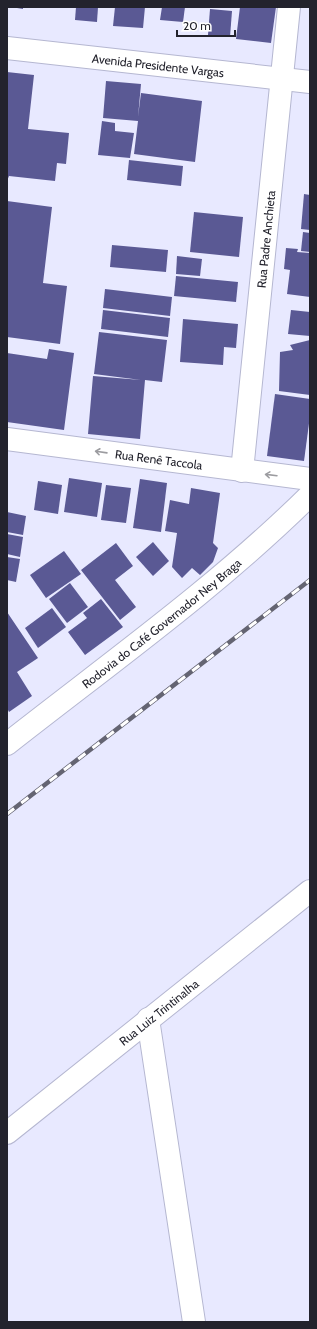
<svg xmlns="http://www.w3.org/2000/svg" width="317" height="1329" viewBox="0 0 317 1329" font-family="Cabin,sans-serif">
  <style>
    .building { fill: #5a5994 }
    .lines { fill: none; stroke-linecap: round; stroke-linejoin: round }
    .minor-casing { stroke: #b5b7d1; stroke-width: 24 }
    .major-casing { stroke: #b5b7d1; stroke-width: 24 }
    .minor { stroke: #fff; stroke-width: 22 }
    .major { stroke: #fff; stroke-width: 22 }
    .rail-casing { stroke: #646472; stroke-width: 4.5 }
    .rail { stroke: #fff; stroke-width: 3; stroke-dasharray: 9; stroke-linecap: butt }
    .oneway { stroke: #9c9ca0 }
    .labels { text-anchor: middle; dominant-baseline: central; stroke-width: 4; stroke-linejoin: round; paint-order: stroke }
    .street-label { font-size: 12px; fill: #23232d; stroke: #fff }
  </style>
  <rect width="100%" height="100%" fill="#e8e9ff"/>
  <g class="building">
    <path d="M11 7H23V9Z"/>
    <path d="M76 7H98L97 22 75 20Z"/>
    <path d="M115 7H145L143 28 113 26Z"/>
    <path d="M162 7H185L183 22 160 20Z"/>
    <path d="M240 7H276L271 43 236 39Z"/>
    <path d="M210 9 232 11 230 37 208 35Z"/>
    <path d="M7 72 34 75 28 129 69 133 66 164 57 163 55 181 9 176 7 181Z"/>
    <path d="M106 81 141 84 138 117 141 93 202 101 195 162 134 154 138 121 103 118Z"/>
    <path d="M102 121 115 123V131L134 133 130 158 98 155Z"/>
    <path d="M129 160 183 166 181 186 127 180Z"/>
    <path d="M304 194 310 195V230L301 229Z"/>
    <path d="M7 201 52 207 43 283 67 286 60 344 7 337Z"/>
    <path d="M194 212 243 217 239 257 190 252Z"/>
    <path d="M303 232 310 233V252L301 251Z"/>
    <path d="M112 245 168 250 166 272 110 267Z"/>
    <path d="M286 248 298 249 297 252 310 253V297L287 294 290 270 284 269Z"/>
    <path d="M177 256 202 259 200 276 176 274Z"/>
    <path d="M176 276 238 282 236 302 174 296Z"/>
    <path d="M105 289 172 297 170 316 103 308Z"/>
    <path d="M103 310 170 318 168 337 101 329Z"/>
    <path d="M291 310 310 312V336L288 334Z"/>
    <path d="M183 319 238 324 236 348 224 347 223 365 180 362Z"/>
    <path d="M99 332 167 340 162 382 145 380 140 439 88 434 93 376 141 380 94 374Z"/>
    <path d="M310 340V395L279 391 280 352 293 350 290 345Z"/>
    <path d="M49 349 74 353 64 430 7 422V353L47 359Z"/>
    <path d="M275 394 310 399V416L304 461 267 456Z"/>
    <path d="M69 478 102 483 97 517 64 512Z"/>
    <path d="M140 479 167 483 161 532 133 528Z"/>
    <path d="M38 481 62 485 58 514 34 510Z"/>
    <path d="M106 485 131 488 126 523 101 520Z"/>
    <path d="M191 488 220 493 213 543 218 548 213 562 200 575 192 568 182 578 172 567 177 533 165 531 170 500 189 504Z"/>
    <path d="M7 512 26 516 23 535 7 532Z"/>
    <path d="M7 534 23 537 20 557 7 554Z"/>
    <path d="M153 542 169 561 153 576 136 557Z"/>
    <path d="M116 543 133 566 115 580 136 607 120 620 81 570Z"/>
    <path d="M64 551 81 574 46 598 30 575Z"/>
    <path d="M7 557 20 559 16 582 7 580Z"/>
    <path d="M70 583 88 607 67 623 49 599Z"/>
    <path d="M101 599 123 627 85 655 68 632 87 618 83 613Z"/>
    <path d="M52 608 66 627 38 648 25 628Z"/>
    <path d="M7 612 38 658 17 672 32 696 9 712 7 708Z"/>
  </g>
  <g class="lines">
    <g class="minor-casing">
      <g id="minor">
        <path id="s1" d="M7 48 310 82"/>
        <path id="s2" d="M242 471 289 7"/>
        <path d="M148 1019 194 1322"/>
        <path id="s3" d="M7 1133 310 891"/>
      </g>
    </g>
    <g class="major-casing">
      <g id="major">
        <path id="s4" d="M7 439 310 479"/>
        <path id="s5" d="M7 744C110 663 217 587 310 495"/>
      </g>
    </g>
    <use href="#minor" class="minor"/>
    <use href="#major" class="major"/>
    <g class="rail-casing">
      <path id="rail" d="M7 814 310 580"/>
    </g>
    <use href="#rail" class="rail"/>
  </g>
  <defs><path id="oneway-shaft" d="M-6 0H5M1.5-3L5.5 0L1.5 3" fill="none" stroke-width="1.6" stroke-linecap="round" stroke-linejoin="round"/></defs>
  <g class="oneway">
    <use href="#oneway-shaft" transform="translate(101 452) rotate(-172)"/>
    <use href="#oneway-shaft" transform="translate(271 475) rotate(-173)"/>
  </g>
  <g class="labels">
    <g class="street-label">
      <text stroke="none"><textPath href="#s1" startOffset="152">Avenida Presidente Vargas</textPath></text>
      <text stroke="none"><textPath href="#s2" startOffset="233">Rua Padre Anchieta</textPath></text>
      <text stroke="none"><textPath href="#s4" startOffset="153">Rua Renê Taccola</textPath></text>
      <text stroke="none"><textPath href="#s5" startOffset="196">Rodovia do Café Governador Ney Braga</textPath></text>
      <text stroke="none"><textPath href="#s3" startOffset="194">Rua Luiz Trintinalha</textPath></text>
    </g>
  </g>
  <rect width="317" height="1329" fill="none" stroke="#23232d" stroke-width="16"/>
  <path d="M177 30v6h58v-6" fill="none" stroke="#23232d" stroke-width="2"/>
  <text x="183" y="30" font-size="12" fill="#23232d" stroke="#ffffff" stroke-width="3" paint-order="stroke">20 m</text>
</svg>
